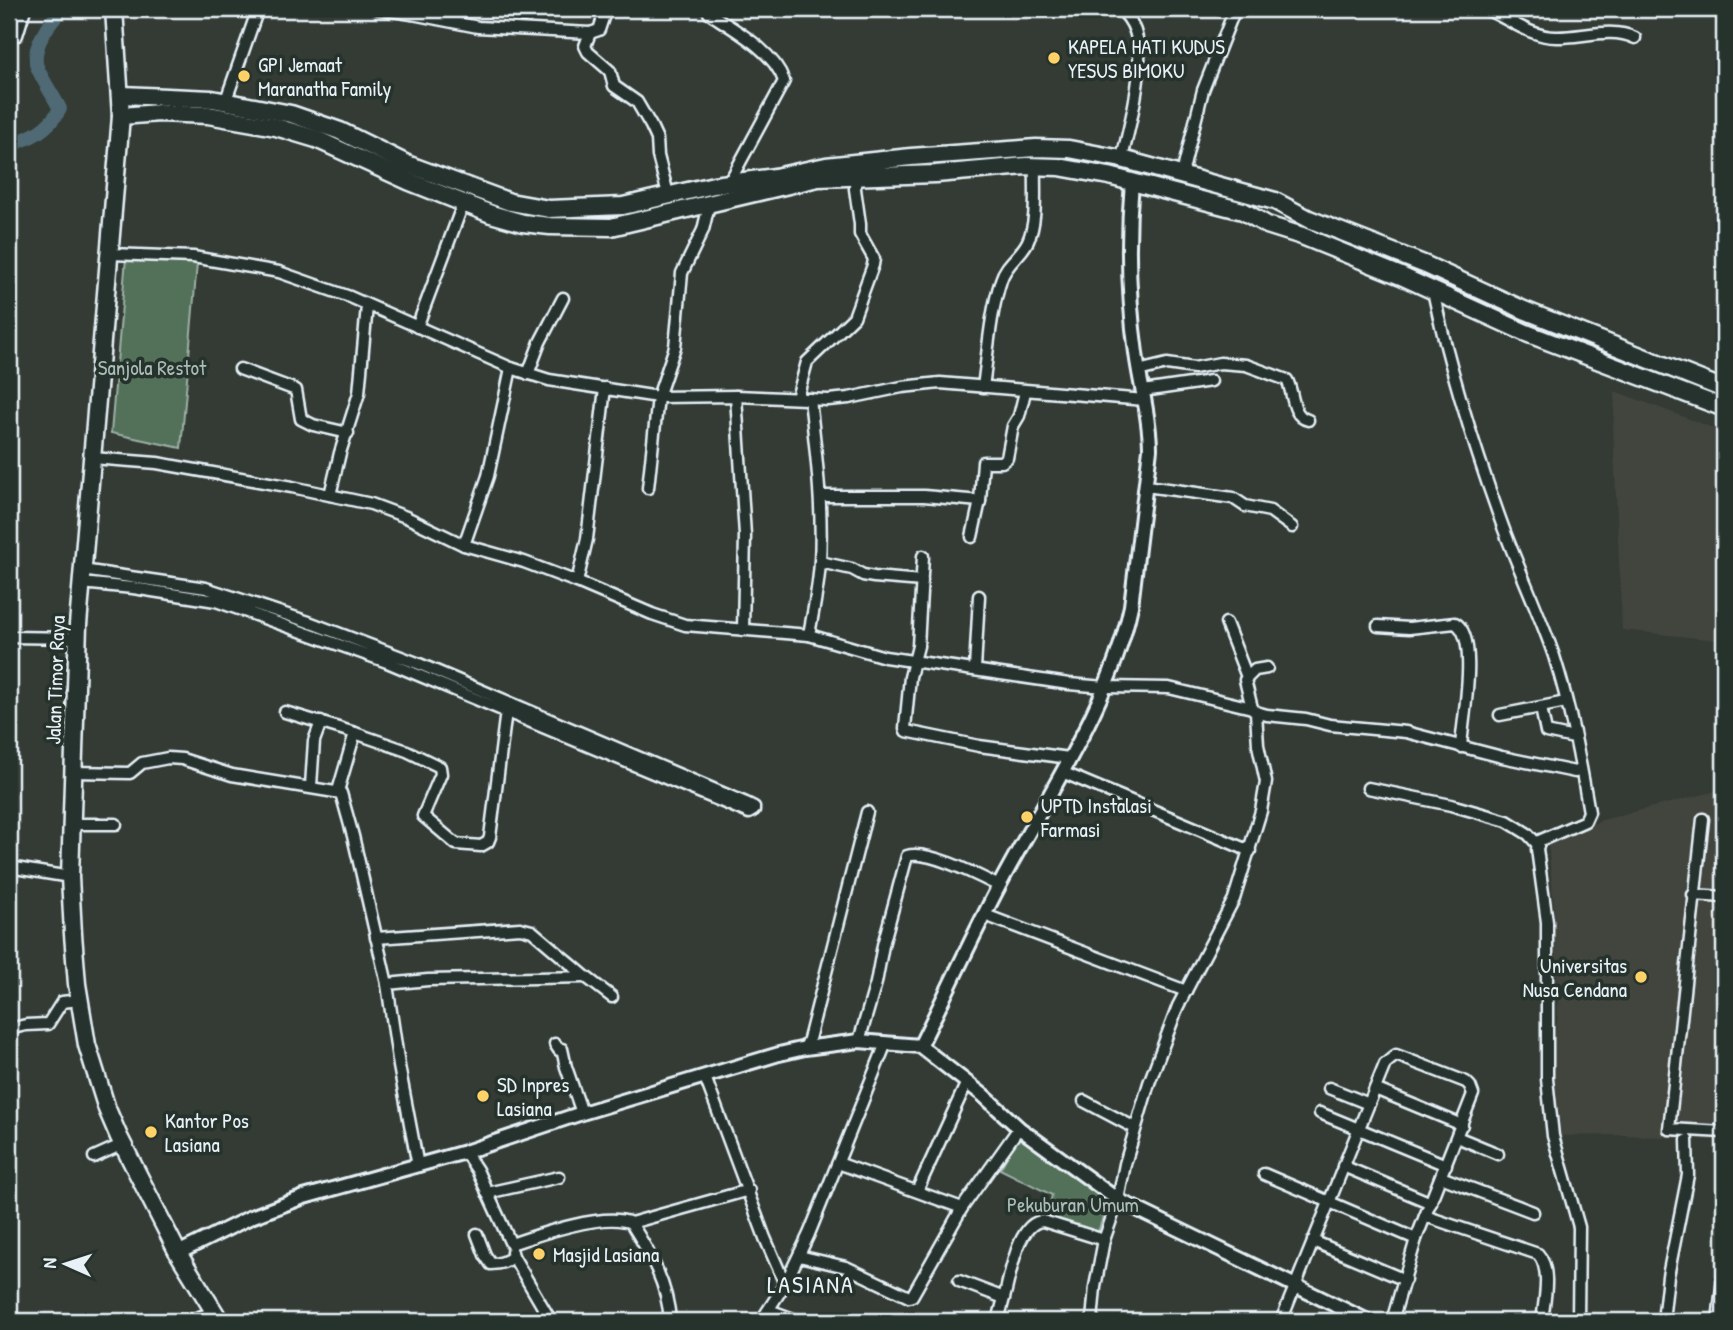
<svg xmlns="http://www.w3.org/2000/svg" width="1733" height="1330" viewBox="0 0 1733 1330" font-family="'Patrick Hand',sans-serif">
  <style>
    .built { fill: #42443d }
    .green { fill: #527058; stroke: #9db0a8; stroke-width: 2 }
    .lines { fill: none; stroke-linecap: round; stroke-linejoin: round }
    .river { stroke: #506a75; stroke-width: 14 }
    .minor-casing { stroke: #e8f1f8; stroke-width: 15 }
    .tertiary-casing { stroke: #e8f1f8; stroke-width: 18 }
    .trunk-casing { stroke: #e8f1f8; stroke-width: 21 }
    .minor { stroke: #26332d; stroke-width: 10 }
    .tertiary { stroke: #26332d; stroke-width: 12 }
    .trunk { stroke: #26332d; stroke-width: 16 }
    .poi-dot { fill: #ffd166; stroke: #26332d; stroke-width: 2.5 }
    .labels { text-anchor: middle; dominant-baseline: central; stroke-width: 7; stroke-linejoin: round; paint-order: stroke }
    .poi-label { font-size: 21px; fill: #e8f1f8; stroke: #26332d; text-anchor: start }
    .park-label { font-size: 21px; fill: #acbdb8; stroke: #26332d }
    .street-label { font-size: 21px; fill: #e8f1f8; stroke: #26332d }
    .quarter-label { font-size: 24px; letter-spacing: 2px; fill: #e8f1f8; stroke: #26332d }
  </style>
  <rect width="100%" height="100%" fill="#333b34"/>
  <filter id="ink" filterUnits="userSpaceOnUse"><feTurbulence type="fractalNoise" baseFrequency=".0143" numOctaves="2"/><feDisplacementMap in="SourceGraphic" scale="14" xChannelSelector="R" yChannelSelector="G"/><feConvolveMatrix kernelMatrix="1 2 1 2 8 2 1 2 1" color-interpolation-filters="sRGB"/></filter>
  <g filter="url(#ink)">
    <g class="built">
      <path d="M1615 391 1724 432V641L1622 630 1613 430Z"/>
      <path d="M1724 789V1141L1624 1135 1561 1136 1552 1057 1558 1014 1554 906 1548 842 1602 820Z"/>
    </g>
    <g class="green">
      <path d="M126 258 197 263 181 448 111 433Z"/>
      <path d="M1019 1136 1108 1202 1097 1235 1046 1220 1052 1195 1000 1169Z"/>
    </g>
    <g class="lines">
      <path class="river" d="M9 145C31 138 48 130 60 109 55 98 37 72 36 63 33 44 51 20 64 9"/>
      <g class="minor-casing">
        <g id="minor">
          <path d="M379 9 412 14"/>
          <path d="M413 9 412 14 478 27 590 33 599 30 606 9"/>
          <path d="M712 9 709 13C735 30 774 51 784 81L729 183"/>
          <path d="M1050 9H1078"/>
          <path d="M1119 9C1158 36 1130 120 1122 159"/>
          <path d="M1486 9C1509 19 1532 38 1558 37 1583 37 1612 27 1635 38"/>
          <path d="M590 33 585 46 588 52 610 71 614 86 637 102 651 126 657 139 658 156 668 194"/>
          <path d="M9 35H17L25 9"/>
          <path d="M226 100 258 9"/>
          <path d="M1182 174 1203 90 1235 9"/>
          <path d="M111 254 193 257 279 272 350 297 511 368 549 380 658 397 736 396 828 400 849 398 902 387 940 383 1145 400"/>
          <path d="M1433 291C1450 371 1475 450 1503 527 1519 570 1539 612 1554 656 1570 706 1580 760 1589 812L1585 821 1539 841 1537 849 1547 922V1079L1553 1136 1579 1227 1578 1321"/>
          <path d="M417 327 463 204"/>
          <path d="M240 369 296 390 301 419 313 425 348 433"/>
          <path d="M1138 371 1167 364 1194 368 1220 363 1246 365 1287 380C1294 393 1291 416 1308 420"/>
          <path d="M528 374 540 342 563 298"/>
          <path d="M983 387C988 352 990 314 1001 280 1006 263 1021 256 1028 241 1038 219 1034 189 1035 166"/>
          <path d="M1143 391 1211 381"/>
          <path d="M736 396 745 535 743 630"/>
          <path d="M797 398 807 362 854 317 873 265 874 259 860 234V224L855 189 856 177"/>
          <path d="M92 458 157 463 292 487 371 504 406 517 464 545 524 562 577 582 652 614 685 625 809 635 885 657 1069 684 1105 687 1169 688 1252 708 1256 712 1258 745 1266 782 1261 811 1234 899 1178 1006 1149 1083 1125 1164 1118 1200 1104 1240 1095 1287 1092 1321"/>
          <path d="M1146 486 1233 498 1245 506 1270 511 1292 527"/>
          <path d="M648 488 658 397 675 347 682 273 703 230 709 205"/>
          <path d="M330 495 340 453 359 393 367 306"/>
          <path d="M820 496H924L980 501"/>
          <path d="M972 537 980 501 983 462H1002L1007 458 1013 426 1019 416 1025 392"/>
          <path d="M464 545 488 476 511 368"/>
          <path d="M923 556 918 646 910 677 905 728 906 731 979 746 1069 758"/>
          <path d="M820 562 852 569 863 575 874 577 922 581"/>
          <path d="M577 582 587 539 605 388"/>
          <path d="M81 583 133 588 216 601 387 662 749 813 754 810V807L746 803 417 663 306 621 206 588 82 570"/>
          <path d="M1226 623 1247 677"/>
          <path d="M1378 626 1409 628 1455 623C1480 636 1462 722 1461 747"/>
          <path d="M809 635C813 611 819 586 820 561 823 507 816 453 810 399"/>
          <path d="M9 637 78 638"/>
          <path d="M975 669 979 596"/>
          <path d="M1252 708 1245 680 1255 670 1267 668"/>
          <path d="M1541 708 1546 732 1574 738"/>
          <path d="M285 712 355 733 338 791"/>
          <path d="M1256 712 1267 715 1306 719 1330 725 1406 732 1502 757 1575 772 1580 770"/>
          <path d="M1500 715 1566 702"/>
          <path d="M355 733 407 751 440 767 441 774 423 816 456 844 481 846 488 842 490 837 506 711"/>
          <path d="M73 772 130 773 142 763 168 758 182 759 232 775 341 793 353 836 387 984 399 1066 418 1166"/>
          <path d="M1062 772 1250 851"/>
          <path d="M311 786 314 741 321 722"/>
          <path d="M1368 788 1451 805 1507 821 1528 834 1538 845"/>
          <path d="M1703 819 1669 1129 1724 1132"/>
          <path d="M71 824H116"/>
          <path d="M9 867 70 877"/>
          <path d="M1693 895 1724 897"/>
          <path d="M985 915 1186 991"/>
          <path d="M376 938 520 928 532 931 586 977 428 980 387 984"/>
          <path d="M586 977 612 997"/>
          <path d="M9 1029 26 1025 48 1024 62 1002 79 1000"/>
          <path d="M859 1041 876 983 883 945 907 856C928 849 979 876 999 886"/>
          <path d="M555 1044 559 1050 562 1049 566 1067 582 1113"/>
          <path d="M805 1048 809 1039 867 812"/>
          <path d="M705 1077 765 1238 785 1284"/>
          <path d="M1329 1088 1369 1104"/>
          <path d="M1375 1089 1462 1125"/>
          <path d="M1084 1101 1135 1128"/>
          <path d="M1320 1113 1446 1165"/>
          <path d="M1457 1137 1498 1154"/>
          <path d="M465 1152 477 1170 511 1244C537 1235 606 1211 631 1223 650 1253 668 1285 670 1321"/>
          <path d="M94 1157 123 1144"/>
          <path d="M838 1163 962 1208"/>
          <path d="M1343 1166 1431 1203"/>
          <path d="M1264 1174 1416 1239"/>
          <path d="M1441 1177 1533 1212"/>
          <path d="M917 1191 967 1082"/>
          <path d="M487 1193 559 1177"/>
          <path d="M1425 1216 1538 1254C1552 1269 1544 1302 1542 1321"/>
          <path d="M631 1223 749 1190"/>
          <path d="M477 1234 485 1255 491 1264C499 1264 507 1262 513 1256L512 1252"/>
          <path d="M1313 1241 1405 1280"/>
          <path d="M513 1256 551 1321"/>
          <path d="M799 1256 846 1267 909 1297 912 1296 962 1208 1019 1128"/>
          <path d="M959 1281 1004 1298C1010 1278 1017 1222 1043 1221L1104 1240"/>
          <path d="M769 1310 799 1321"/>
          <path d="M187 1321 215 1312"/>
          <path d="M761 1321 785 1284 809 1234 886 1043"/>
          <path d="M998 1321 1004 1298"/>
          <path d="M1281 1321 1385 1064 1396 1055 1466 1082 1470 1086 1473 1094 1416 1239 1392 1321"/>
          <path d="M1663 1321 1668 1276 1688 1175 1687 1140"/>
          <path d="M1718 1321 1724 1270"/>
        </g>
      </g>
      <g class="tertiary-casing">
        <g id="tertiary">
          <path d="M920 1046C947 992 972 937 1000 884 1047 795 1110 705 1131 606L1150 449C1150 416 1140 385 1136 353 1128 296 1127 238 1132 181"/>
          <path d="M178 1253 251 1217 304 1197 465 1152 582 1113 779 1054 805 1048 859 1041 920 1046 983 1095 1019 1128 1118 1200 1368 1321"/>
        </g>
      </g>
      <g class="trunk-casing">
        <g id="trunk">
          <path d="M114 9 121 116 78 625 70 877 73 934 77 984 87 1045 107 1109 119 1137 178 1253 220 1321"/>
          <path d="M122 95 212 99 291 114 340 131 407 164 510 202 549 209 623 206 714 185 775 177 826 166 911 157 1036 148 1069 149 1122 159 1275 201 1309 219 1426 265 1524 310 1724 389"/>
          <path d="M121 116 159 113 208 115 276 127 316 139 408 181 491 214 523 223 550 226 611 227 818 178 936 174 1026 166 1059 167 1109 176 1243 211 1267 225 1302 236 1401 276 1526 333 1724 408"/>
        </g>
      </g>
      <use href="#minor" class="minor"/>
      <use href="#tertiary" class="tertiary"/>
      <use href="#trunk" class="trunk"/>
    </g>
  </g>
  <g class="poi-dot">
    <circle cx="1054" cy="58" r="7"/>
    <circle cx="244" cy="76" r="7"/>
    <circle cx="1027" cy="817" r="7"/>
    <circle cx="1641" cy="977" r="7"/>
    <circle cx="483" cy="1096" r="7"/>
    <circle cx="151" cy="1132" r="7"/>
    <circle cx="539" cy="1254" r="7"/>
  </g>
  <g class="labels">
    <g class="poi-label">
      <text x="1068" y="46">KAPELA HATI KUDUS<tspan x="1068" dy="24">YESUS BIMOKU</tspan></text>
      <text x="258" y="64">GPI Jemaat<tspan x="258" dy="24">Maranatha Family</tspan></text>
      <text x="1041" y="805">UPTD Instalasi<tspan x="1041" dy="24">Farmasi</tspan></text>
      <text x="1627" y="965" text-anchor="end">Universitas<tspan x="1627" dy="24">Nusa Cendana</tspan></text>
      <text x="497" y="1084">SD Inpres<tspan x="497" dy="24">Lasiana</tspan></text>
      <text x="165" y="1120">Kantor Pos<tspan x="165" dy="24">Lasiana</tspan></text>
      <text x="553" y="1254">Masjid Lasiana</text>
    </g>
    <g class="park-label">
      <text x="152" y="367">Sanjola Restot</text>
      <text x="1073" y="1204">Pekuburan Umum</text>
    </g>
    <g class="street-label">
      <text transform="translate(55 680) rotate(-88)">Jalan Timor Raya</text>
    </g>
    <g class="quarter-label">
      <text x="811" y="1284">LASIANA</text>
    </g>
  </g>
  <rect width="1733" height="1330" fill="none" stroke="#26332d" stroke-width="35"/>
  <rect x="18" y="18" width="1698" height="1295" fill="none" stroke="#e8f1f8" stroke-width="2.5" filter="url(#ink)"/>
  <g transform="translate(66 1264) rotate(273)" stroke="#26332d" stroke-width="5" paint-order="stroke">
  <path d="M0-5L12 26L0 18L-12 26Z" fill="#e8f1f8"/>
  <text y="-10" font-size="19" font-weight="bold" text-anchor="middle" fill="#e8f1f8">N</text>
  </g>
</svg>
